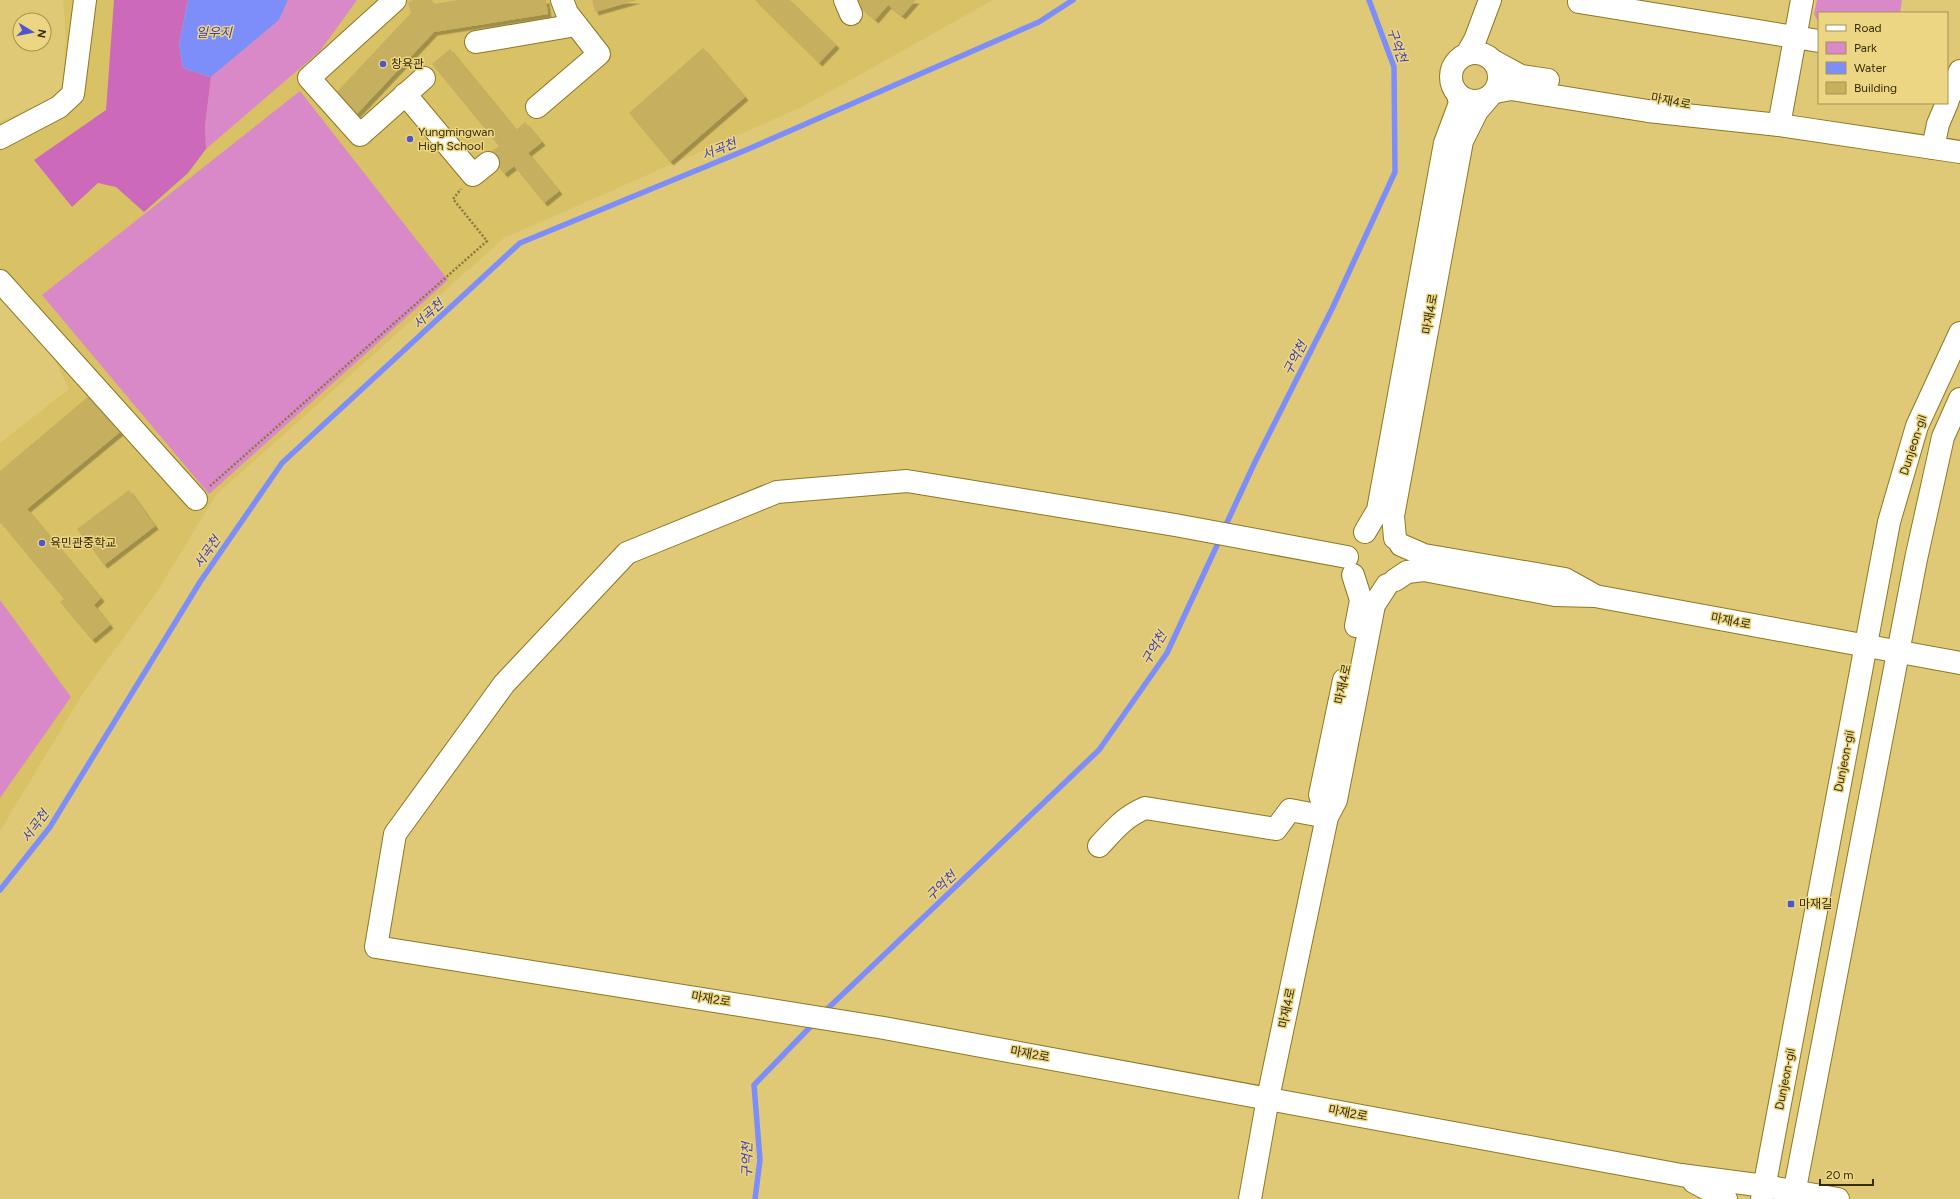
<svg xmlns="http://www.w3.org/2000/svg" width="1960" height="1199" viewBox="0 0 1960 1199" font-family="Figtree,'Noto Sans KR',sans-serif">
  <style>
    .built { fill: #d9c165 }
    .green { fill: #d989c8 }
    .forest { fill: #cd69ba }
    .water { fill: #7d8efb }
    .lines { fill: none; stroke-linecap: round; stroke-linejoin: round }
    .stream { stroke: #7d8efb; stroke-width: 5.5 }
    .building { fill: #c6b05e; filter: url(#shadow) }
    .minor-casing { stroke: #8e7822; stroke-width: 24 }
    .path { stroke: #88793f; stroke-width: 2.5; stroke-dasharray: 2 2; stroke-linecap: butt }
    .minor { stroke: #fff; stroke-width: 22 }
    .poi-dot { fill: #4d56cc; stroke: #ecd684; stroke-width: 1.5 }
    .labels { text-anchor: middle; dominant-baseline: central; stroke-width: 3; stroke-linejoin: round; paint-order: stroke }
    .poi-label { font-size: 12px; fill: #362e0a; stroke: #ecd684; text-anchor: start }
    .street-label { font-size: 12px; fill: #362e0a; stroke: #ecd684 }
    .water-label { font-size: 13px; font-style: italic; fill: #3a3bb8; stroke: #ecd684 }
  </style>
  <defs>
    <filter id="shadow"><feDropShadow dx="3.5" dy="3.5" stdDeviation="0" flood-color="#0004"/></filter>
  </defs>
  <rect width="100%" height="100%" fill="#dfc977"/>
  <path class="built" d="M63 0H993L802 107 504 238 216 495 157 592 83 693 0 831V443L69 389 52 354 0 297V122L62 93 66 37Z"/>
  <g class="green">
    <path d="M288 0H357L320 51 206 149 205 126 211 77 279 20Z"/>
    <path d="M1817 0H1902L1900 13H1819V23L1814 14Z"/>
    <path d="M300 91 448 280 209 494 42 295Z"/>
    <path d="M0 600 71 697 0 798Z"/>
  </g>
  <path class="forest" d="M114 0H188L179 44 183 68 211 77 205 126 206 149 188 173 144 212 116 187 98 183 72 207 34 160 106 110Z"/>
  <path class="water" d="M188 0H288L279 20 211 77 183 68 179 44Z"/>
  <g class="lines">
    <g class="stream">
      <path d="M1224 529 1255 462 1332 309 1395 172 1394 67 1369 0"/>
      <path d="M0 890 50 827 200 582 282 463 520 243 746 150 1039 22 1073 0"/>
      <path d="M823 1013 1099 750 1167 653 1220 539"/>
      <path d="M755 1199 760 1160 754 1085 815 1022"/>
    </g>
  </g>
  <g class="building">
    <path d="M413 0H432L434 4 459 0H546L548 14 434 32 353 118 332 97 411 13 408 3Z"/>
    <path d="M592 0H637L595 12Z"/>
    <path d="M755 0H790L836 45 819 63Z"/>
    <path d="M852 0H916L902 16 888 5 875 20Z"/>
    <path d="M703 48 745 97 670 162 629 113Z"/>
    <path d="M450 49 516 130 525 122 542 142 528 153 559 191 544 203 514 166 504 174 488 154 499 146 432 64Z"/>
    <path d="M90 395 120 432 27 509 101 598 94 605 110 625 92 640 60 602 64 599 1 523 0 524V471Z"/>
    <path d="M129 490 155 526 104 565 77 529Z"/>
  </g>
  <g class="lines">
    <g class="minor-casing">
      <g id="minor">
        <path d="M395 0 309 78 360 135 424 78"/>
        <path d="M845 0 851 14"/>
        <path d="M1579 2 1819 41"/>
        <path d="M476 42 576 25"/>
        <circle cx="1475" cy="77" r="24"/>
        <path d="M1467 54 1475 40 1490 0"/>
        <path d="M1495 62 1521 76 1548 80"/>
        <path d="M1495 92 1511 89 1648 111 1779 125 1960 152"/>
        <path d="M405 94 473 175 488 163"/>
        <path d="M1947 102 1960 71"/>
        <path d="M537 107 599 54 567 13 562 0"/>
        <path d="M1779 125 1802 0"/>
        <path d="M0 138 59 107 73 94 85 0"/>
        <path d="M1933 148 1938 124 1947 103"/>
        <path d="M0 281 196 499"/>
        <path d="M1365 532 1378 510 1445 143 1460 103 1458 95"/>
        <path d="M1395 538 1393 516 1462 141 1477 111 1489 97"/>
        <path d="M1401 545 1424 555 1565 579 1592 594"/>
        <path d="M1347 557 1175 525 907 481 777 492 627 553 504 684 395 834 376 947 884 1028 1681 1175 1765 1186 1838 1199"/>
        <path d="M1353 575 1361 600 1356 626"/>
        <path d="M1395 580 1407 572 1424 570 1555 595 1595 596 1960 663"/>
        <path d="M1327 817 1320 795 1344 680"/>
        <path d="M1099 846C1114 830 1124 817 1145 808L1276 829 1290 810 1327 817"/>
        <path d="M1694 1182 1726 1199"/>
        <path d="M1250 1199 1268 1098 1327 817 1336 800 1374 605 1387 585"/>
        <path d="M1762 1199 1889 522 1917 426 1960 333"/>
        <path d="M1793 1199 1916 559 1943 437 1960 399"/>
      </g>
    </g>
    <path class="path" d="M210 486 487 241 453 199 461 189"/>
    <use href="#minor" class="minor"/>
  </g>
  <g class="poi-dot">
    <circle cx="383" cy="64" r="4"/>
    <circle cx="410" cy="139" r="4"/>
    <circle cx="42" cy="543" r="4"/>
    <rect x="1787" y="900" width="8" height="8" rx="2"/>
  </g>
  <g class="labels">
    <g class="poi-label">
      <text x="391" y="64">창육관</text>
      <text x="418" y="132">Yungmingwan<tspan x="418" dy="14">High School</tspan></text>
      <text x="50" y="543">육민관중학교</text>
      <text x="1799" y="904">마재길</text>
    </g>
    <g class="street-label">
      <text transform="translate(1671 101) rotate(11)">마재4로</text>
      <text transform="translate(1430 314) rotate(-80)">마재4로</text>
      <text transform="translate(1913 445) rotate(-72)">Dunjeon-gil</text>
      <text transform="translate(1731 621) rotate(11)">마재4로</text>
      <text transform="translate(1343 684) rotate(-78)">마재4로</text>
      <text transform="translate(1844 761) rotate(-79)">Dunjeon-gil</text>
      <text transform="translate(711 999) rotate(9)">마재2로</text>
      <text transform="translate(1287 1008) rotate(-78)">마재4로</text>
      <text transform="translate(1030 1054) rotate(10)">마재2로</text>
      <text transform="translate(1785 1079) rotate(-79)">Dunjeon-gil</text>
      <text transform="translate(1348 1113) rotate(11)">마재2로</text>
    </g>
    <g class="water-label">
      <text x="214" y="32">일우지</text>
      <text transform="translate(1397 45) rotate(71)">구억천</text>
      <text transform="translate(719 149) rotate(-22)">서곡천</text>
      <text transform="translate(428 314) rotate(-43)">서곡천</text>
      <text transform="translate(1295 358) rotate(-63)">구억천</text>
      <text transform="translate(207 552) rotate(-55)">서곡천</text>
      <text transform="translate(1154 648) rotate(-60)">구억천</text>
      <text transform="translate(35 826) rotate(-54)">서곡천</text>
      <text transform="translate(941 886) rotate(-44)">구억천</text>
      <text transform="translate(747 1160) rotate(-89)">구억천</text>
    </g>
  </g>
  <rect x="1818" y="12" width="130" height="92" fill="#ecd684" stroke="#a39353"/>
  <rect x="1826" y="25" width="20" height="6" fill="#ffffff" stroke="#a39353"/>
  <text x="1854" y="32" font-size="12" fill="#362e0a">Road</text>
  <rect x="1826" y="42" width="20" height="12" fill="#d989c8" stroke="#a39353"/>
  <text x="1854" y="52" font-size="12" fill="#362e0a">Park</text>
  <rect x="1826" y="62" width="20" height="12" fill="#7d8efb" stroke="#a39353"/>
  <text x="1854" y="72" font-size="12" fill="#362e0a">Water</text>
  <rect x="1826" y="82" width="20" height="12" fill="#c6b05e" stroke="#a39353"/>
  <text x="1854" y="92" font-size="12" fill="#362e0a">Building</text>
  <g transform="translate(32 32) rotate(100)"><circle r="19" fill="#ecd684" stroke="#a39353"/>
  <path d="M0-3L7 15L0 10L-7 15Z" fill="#4d56cc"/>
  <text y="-6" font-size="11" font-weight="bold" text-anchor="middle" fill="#362e0a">N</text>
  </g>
  <path d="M1820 1179v6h53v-6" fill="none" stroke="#362e0a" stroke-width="2"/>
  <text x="1826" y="1179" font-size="12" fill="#362e0a" stroke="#ecd684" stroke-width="3" paint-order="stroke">20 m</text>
</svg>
